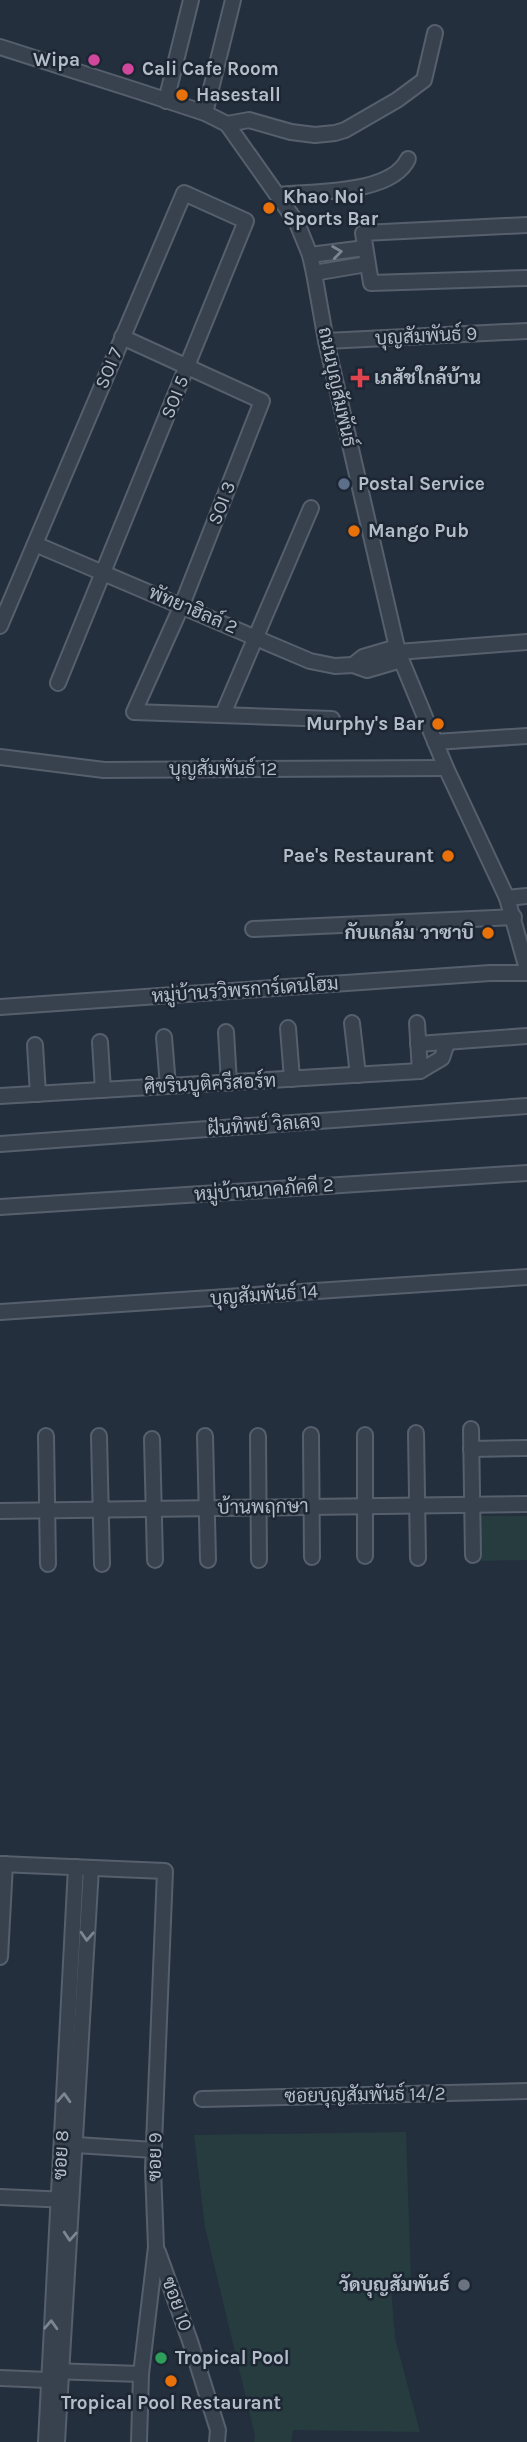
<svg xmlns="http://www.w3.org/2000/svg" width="527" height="2442" viewBox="0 0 527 2442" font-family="Karla,Sarabun,sans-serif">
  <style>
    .green { fill: #263c3f }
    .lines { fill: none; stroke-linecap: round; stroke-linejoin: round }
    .minor-casing { stroke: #565f6c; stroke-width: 18 }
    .minor { stroke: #38414e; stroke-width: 14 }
    .oneway { stroke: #7c8592 }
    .hotel-dot { fill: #d1479c; stroke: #1d2633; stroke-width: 2.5 }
    .food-dot { fill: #e8710a; stroke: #1d2633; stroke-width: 2.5 }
    .health-dot { fill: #e0444e; stroke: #1d2633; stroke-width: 2.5 }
    .service-dot { fill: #5c6f8a; stroke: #1d2633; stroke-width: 2.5 }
    .worship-dot { fill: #6b7280; stroke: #1d2633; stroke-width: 2.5 }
    .leisure-dot { fill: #2e9e5b; stroke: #1d2633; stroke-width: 2.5 }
    .labels { text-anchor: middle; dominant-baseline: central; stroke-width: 5; stroke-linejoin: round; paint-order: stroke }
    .poi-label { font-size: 19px; font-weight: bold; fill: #b4bcc9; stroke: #1d2633; text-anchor: start }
    .street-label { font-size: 19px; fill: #b4bcc9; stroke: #1d2633 }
  </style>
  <rect width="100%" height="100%" fill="#242f3e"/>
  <g class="green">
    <path d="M478 1516H527V1560L477 1561Z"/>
    <path d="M406 2132 411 2282 391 2288 395 2338 420 2432 293 2430 291 2442H254L255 2435 205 2227 194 2135Z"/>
  </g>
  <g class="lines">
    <g class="minor-casing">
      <g id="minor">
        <path d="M0 47 138 91 205 113 227 124 297 223 310 255 314 273 326 341 398 652 446 768 507 898 527 969"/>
        <path d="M166 101 191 0"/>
        <path d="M205 113 233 0"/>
        <path d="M227 124 249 120 291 132 315 135 335 133 345 130 397 100 424 80 435 33"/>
        <path d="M277 195C313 191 391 195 408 159"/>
        <path d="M527 225 363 233 371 283 527 278"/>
        <path d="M310 255 365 248"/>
        <path d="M314 273 367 264"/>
        <path d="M122 337 262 401 182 605 134 712 332 719"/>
        <path d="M326 341 527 331"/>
        <path d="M35 544 310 661 335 666 353 665"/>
        <path d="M0 626 184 193 246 221 58 683"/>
        <path d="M397 647 363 657 353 665 367 670 401 660"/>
        <path d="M398 652 527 642"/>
        <path d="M223 714 311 508"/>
        <path d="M435 742 527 736"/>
        <path d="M0 757 104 770 446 768"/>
        <path d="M507 898 527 896"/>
        <path d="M253 929 514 917"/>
        <path d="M0 1007 490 973H527"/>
        <path d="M352 1023 358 1075"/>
        <path d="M417 1023 420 1071"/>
        <path d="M288 1028 292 1079"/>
        <path d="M226 1032 229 1083"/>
        <path d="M164 1037 168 1086"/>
        <path d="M100 1042 103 1090"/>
        <path d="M418 1044 527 1036"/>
        <path d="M35 1045 38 1094"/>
        <path d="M0 1096 420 1071 442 1058 447 1043"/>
        <path d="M0 1144 527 1106"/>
        <path d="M0 1207 527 1173"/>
        <path d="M0 1312 527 1277"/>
        <path d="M471 1429 473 1555"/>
        <path d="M416 1433 418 1558"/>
        <path d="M311 1435 312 1557"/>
        <path d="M46 1436 48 1564"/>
        <path d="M99 1436 102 1564"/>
        <path d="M205 1436 208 1560"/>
        <path d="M258 1436 259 1560"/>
        <path d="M152 1439 155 1560"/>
        <path d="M471 1449 527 1448"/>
        <path d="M0 1511 527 1504"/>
        <path d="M365 1556V1435"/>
        <path d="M0 1864 165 1871 153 2169 156 2247 141 2374 139 2442"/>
        <path d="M0 1957 5 1864"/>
        <path d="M202 2099 527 2091"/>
        <path d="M76 2145 154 2150"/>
        <path d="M0 2197 69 2200"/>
        <path d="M158 2252 190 2341 218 2430 217 2442"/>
        <path d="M51 2371 141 2374"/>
        <path d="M0 2378 48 2380"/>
        <path d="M46 2442 76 1867"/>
        <path d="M57 2442 91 1868"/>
      </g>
    </g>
    <use href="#minor" class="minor"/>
  </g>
  <defs><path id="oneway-chevron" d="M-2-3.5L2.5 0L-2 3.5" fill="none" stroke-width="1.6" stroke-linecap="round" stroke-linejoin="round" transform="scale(1.75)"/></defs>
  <g class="oneway">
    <use href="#oneway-chevron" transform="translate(337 252) rotate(-8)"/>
    <use href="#oneway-chevron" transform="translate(87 1936) rotate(93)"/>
    <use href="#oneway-chevron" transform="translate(64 2098) rotate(-87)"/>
    <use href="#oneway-chevron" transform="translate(70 2236) rotate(94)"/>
    <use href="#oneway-chevron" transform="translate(51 2325) rotate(-87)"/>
  </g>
  <g class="hotel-dot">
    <circle cx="94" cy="60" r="7"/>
    <circle cx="128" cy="69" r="7"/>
  </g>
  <g class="food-dot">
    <circle cx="182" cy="95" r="7"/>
    <circle cx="269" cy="208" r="7"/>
    <circle cx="354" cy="531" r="7"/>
    <circle cx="438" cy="724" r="7"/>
    <circle cx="448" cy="856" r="7"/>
    <circle cx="488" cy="933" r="7"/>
    <circle cx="171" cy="2381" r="7"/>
  </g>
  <path class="health-dot" d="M356.5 367.5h7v7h7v7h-7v7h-7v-7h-7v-7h7z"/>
  <circle class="service-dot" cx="344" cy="484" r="7"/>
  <circle class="worship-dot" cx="464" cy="2285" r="7"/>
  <circle class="leisure-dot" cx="161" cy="2358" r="7"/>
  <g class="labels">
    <g class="poi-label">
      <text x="80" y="60" text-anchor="end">Wipa</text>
      <text x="142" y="69">Cali Cafe Room</text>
      <text x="196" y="95">Hasestall</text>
      <text x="283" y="197">Khao Noi<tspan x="283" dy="22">Sports Bar</tspan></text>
      <text x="374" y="378">เภสัชใกล้บ้าน</text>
      <text x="358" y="484">Postal Service</text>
      <text x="368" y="531">Mango Pub</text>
      <text x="424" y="724" text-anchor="end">Murphy's Bar</text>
      <text x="434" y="856" text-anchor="end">Pae's Restaurant</text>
      <text x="474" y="933" text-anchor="end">กับแกล้ม วาซาบิ</text>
      <text x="450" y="2285" text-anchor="end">วัดบุญสัมพันธ์</text>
      <text x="175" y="2358">Tropical Pool</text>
      <text x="171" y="2403" text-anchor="middle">Tropical Pool Restaurant</text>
    </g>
    <g class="street-label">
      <text transform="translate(426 336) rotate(-3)">บุญสัมพันธ์ 9</text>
      <text transform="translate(109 368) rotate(-67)">SOI 7</text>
      <text transform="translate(337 387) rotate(78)">ถนนบุญสัมพันธ์</text>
      <text transform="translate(175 397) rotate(-68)">SOI 5</text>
      <text transform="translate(222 503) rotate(-69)">SOI 3</text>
      <text transform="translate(193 610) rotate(23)">พัทยาฮิลล์ 2</text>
      <text x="223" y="769">บุญสัมพันธ์ 12</text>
      <text transform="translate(245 990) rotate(-4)">หมู่บ้านรวิพรการ์เดนโฮม</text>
      <text transform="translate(210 1084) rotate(-3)">ศิขรินบูติครีสอร์ท</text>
      <text transform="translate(264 1125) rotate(-4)">ฝันทิพย์ วิลเลจ</text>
      <text transform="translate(264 1190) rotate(-4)">หมู่บ้านนาคภัคดี 2</text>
      <text transform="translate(264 1295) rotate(-4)">บุญสัมพันธ์ 14</text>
      <text transform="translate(263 1507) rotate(-1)">บ้านพฤกษา</text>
      <text transform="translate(365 2095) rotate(-1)">ซอยบุญสัมพันธ์ 14/2</text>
      <text transform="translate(61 2155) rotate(-87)">ซอย 8</text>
      <text transform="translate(155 2157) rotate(-89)">ซอย 9</text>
      <text transform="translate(177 2304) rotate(70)">ซอย 10</text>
    </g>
  </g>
</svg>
